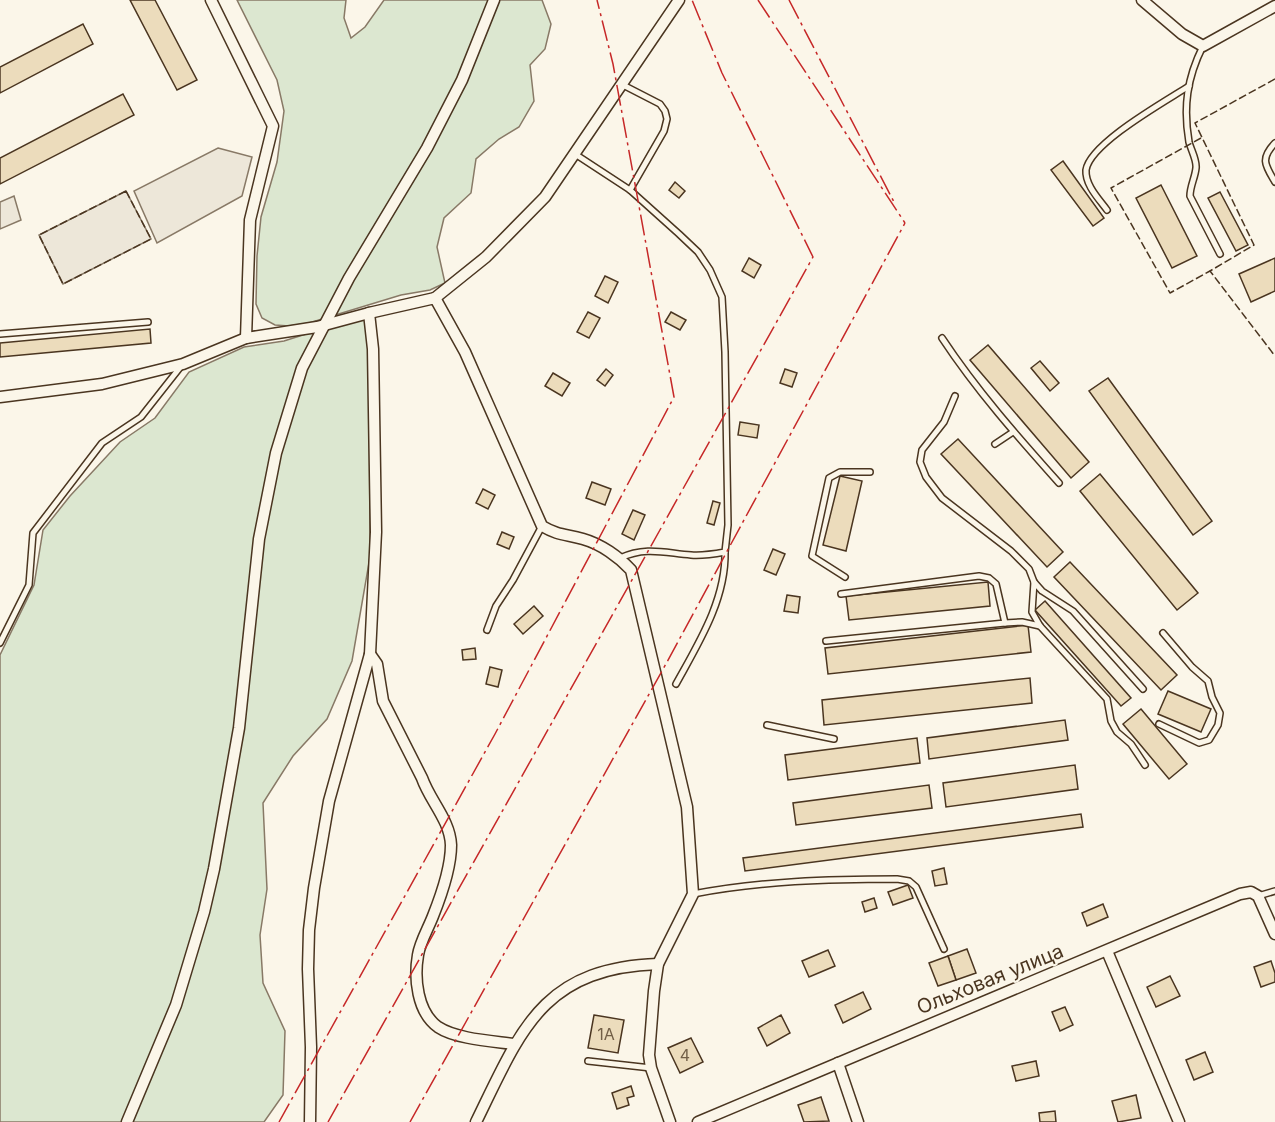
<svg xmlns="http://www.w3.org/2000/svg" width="1275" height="1122" viewBox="0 0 1275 1122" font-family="Inter,sans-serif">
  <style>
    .green { fill: #dce7d0; stroke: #887966; stroke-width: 1.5 }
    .parking { fill: #ede7d9; stroke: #887966; stroke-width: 1.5 }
    .building { fill: #ecdcbc; stroke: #4a3520; stroke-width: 1.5 }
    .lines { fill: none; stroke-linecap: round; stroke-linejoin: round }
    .service-casing { stroke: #4a3520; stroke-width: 8 }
    .minor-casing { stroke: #4a3520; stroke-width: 13 }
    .service { stroke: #fbf6e9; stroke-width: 5 }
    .minor { stroke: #fbf6e9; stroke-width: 10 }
    .fence { stroke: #4a3520; stroke-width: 1.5; stroke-dasharray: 8 3; stroke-linecap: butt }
    .power { stroke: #c62828; stroke-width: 1.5; stroke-dasharray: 21 4.5 3 4.5; stroke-linecap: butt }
    .labels { text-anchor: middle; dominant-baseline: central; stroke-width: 4.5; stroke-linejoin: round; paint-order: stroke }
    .number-label { font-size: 16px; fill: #725f47 }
    .street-label { font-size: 20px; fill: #4a3520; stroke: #fbf6e9 }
  </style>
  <rect width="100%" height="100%" fill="#fbf6e9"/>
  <g class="green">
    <path d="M237 0H346L344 18 351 38 365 27 384 0H542L551 24 545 49 530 65 534 101 519 127 499 139 476 159 471 193 444 218 437 247 445 283 430 290 401 295 309 323 289 326 275 325 262 318 256 304 257 256 261 217 277 162 284 111 277 80Z"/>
    <path d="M369 314 370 557 352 661 327 719 293 756 263 803 267 889 260 935 263 983 285 1031 283 1095 264 1122H0V655L34 585 43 530 70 496 120 442 155 418 189 372 244 347 284 341Z"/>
  </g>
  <g class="parking">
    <path d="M218 148 252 157 242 196 157 243 134 191Z"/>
    <path d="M126 191 151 239 63 284 39 235Z"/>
    <path d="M14 196 21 220 0 229V202Z"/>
  </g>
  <g class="building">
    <path d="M130 0H155L197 80 177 90Z"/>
    <path d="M83 24 93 44 0 93V67Z"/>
    <path d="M123 94 134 115 0 184V158Z"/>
    <path d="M1063 161 1104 218 1093 226 1051 170Z"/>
    <path d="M675 182 685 191 679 198 669 190Z"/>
    <path d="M1161 185 1197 256 1172 268 1136 198Z"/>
    <path d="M1220 192 1248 245 1236 251 1208 198Z"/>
    <path d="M749 258 761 265 754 278 742 271Z"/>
    <path d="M1275 258V291L1251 302 1239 274Z"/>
    <path d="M605 276 618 282 608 303 595 296Z"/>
    <path d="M588 312 600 318 589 338 577 332Z"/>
    <path d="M671 312 686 320 680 330 665 322Z"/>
    <path d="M150 329 151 343 0 357V343Z"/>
    <path d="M988 345 1089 462 1071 478 970 360Z"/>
    <path d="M1040 361 1059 383 1050 391 1031 368Z"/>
    <path d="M606 369 613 375 605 386 597 380Z"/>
    <path d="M785 369 797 373 792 387 780 383Z"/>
    <path d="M553 373 570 383 562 396 545 386Z"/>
    <path d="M1108 378 1212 521 1193 535 1089 391Z"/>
    <path d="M740 422 759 425 757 438 738 435Z"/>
    <path d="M958 439 1063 552 1047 567 941 454Z"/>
    <path d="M1100 474 1198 593 1177 610 1080 491Z"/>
    <path d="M840 476 862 481 846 551 823 545Z"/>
    <path d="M592 482 611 489 605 505 586 498Z"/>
    <path d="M483 489 495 495 488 509 476 503Z"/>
    <path d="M713 501 720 503 714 525 707 523Z"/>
    <path d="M633 510 645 515 634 540 622 534Z"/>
    <path d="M502 532 514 537 509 549 497 544Z"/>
    <path d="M773 549 785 554 776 575 764 570Z"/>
    <path d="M1070 562 1177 675 1161 690 1054 577Z"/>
    <path d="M988 582 990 606 849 620 846 596Z"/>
    <path d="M787 595 800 597 798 613 784 611Z"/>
    <path d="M1045 601 1131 698 1121 706 1035 610Z"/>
    <path d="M534 606 543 616 523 634 514 624Z"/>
    <path d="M1028 625 1031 652 828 674 825 648Z"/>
    <path d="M475 648 476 659 463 660 462 650Z"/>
    <path d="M490 667 502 670 498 687 486 684Z"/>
    <path d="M1030 678 1032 703 824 725 822 700Z"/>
    <path d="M1168 691 1211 709 1201 732 1158 714Z"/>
    <path d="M1141 709 1187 764 1169 779 1123 724Z"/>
    <path d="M1065 720 1068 740 929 759 927 738Z"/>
    <path d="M917 738 920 763 788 780 785 755Z"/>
    <path d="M1075 765 1078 789 946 807 943 783Z"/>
    <path d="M929 785 932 808 796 825 793 803Z"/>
    <path d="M1081 814 1083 827 745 871 743 858Z"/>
    <path d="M944 868 947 884 935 886 932 871Z"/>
    <path d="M908 885 913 898 893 905 888 892Z"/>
    <path d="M874 898 877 908 865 912 862 902Z"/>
    <path d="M1103 904 1108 917 1087 926 1082 913Z"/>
    <path d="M967 949 976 973 956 980 948 956Z"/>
    <path d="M828 950 835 966 809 977 802 961Z"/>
    <path d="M948 956 956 980 938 986 929 963Z"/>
    <path d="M1271 961 1275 973V982L1261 987 1254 967Z"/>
    <path d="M1170 976 1180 996 1156 1007 1147 987Z"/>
    <path d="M863 992 871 1009 843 1023 835 1005Z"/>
    <path d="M1065 1007 1073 1025 1060 1031 1052 1012Z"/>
    <path d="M594 1015 624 1020 618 1053 588 1048Z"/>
    <path d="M781 1015 790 1033 767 1046 758 1028Z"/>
    <path d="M691 1038 703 1062 680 1073 668 1048Z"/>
    <path d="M1205 1052 1213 1072 1194 1080 1186 1060Z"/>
    <path d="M1036 1061 1039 1076 1016 1081 1012 1066Z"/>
    <path d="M631 1086 634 1096 627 1098 629 1105 617 1109 612 1093Z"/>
    <path d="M1136 1095 1141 1118 1118 1122 1112 1101Z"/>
    <path d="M821 1097 829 1121 804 1122 798 1105Z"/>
    <path d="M1055 1111 1056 1122H1040L1039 1113Z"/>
  </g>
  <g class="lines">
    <g class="service-casing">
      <g id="service">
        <path d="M1203 46C1187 78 1183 107 1189 142 1191 150 1197 160 1196 168 1195 178 1190 186 1190 196L1220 254"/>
        <path d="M623 85 660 104 665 111 667 119 664 131 630 190"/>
        <path d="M1275 143C1260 159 1265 165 1275 182"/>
        <path d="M575 154 630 190 679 234 698 252 710 270 722 297 725 352 728 525 725 552C714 554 702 556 691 555 665 553 646 546 620 558"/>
        <path d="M1107 210C1099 199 1085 185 1086 170 1090 143 1166 101 1189 86"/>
        <path d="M0 334 148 322"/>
        <path d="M942 338C977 391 1018 437 1059 483"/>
        <path d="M955 396 944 422 922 450 920 462 926 477 942 498 1011 551 1029 569 1034 582 1042 591 1073 611 1143 689"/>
        <path d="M995 444 1013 432"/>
        <path d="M845 577 812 556 829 478 840 472H870"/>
        <path d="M1034 582 1032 612 1040 626 1107 699 1111 721 1117 732 1131 744 1145 765"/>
        <path d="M1005 623 1022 622 1040 626"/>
        <path d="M487 630 496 606 513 580 542 526"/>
        <path d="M826 641 1005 623 996 584 989 578 979 576 841 594"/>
        <path d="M0 643 29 585 33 533 102 443 141 417 182 365"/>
        <path d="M676 684C698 644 726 600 725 552"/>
        <path d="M1159 724 1199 743 1209 740 1218 725 1220 713 1212 697 1208 681 1192 667 1163 633"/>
        <path d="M767 725 834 739"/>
        <path d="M693 894C760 881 829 879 897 879L909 881 916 887 944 949"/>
        <path d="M1258 896 1275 891"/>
        <path d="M588 1061 651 1068"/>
      </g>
    </g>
    <g class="minor-casing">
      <g id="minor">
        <path d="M211 0 273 126 250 220 246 338"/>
        <path d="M1142 0 1182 34 1203 46 1275 6"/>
        <path d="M435 298 486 257 545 197 679 0"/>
        <path d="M0 397 102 384 183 364 246 338 317 327 369 313 435 298 465 352 542 526C559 536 566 534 583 539 601 544 619 557 631 570L687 807 693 894 658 964 654 991 649 1055 651 1068 670 1122"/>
        <path d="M370 654 377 664 383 701 422 778C430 801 450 820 451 845 451 868 441 896 433 916 428 929 420 942 418 955 414 978 417 1012 438 1027 456 1039 492 1041 514 1044"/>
        <path d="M1107 951 1179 1122"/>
        <path d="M838 1063 858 1122"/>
        <path d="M127 1122 176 1005 204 912 214 869 239 728 259 539 276 453 302 368 349 278 427 148 462 80 494 0"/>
        <path d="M310 1122 311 1047 308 969 309 930 314 888 329 801 370 654 376 532 373 349 369 313"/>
        <path d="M476 1122C521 1030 542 968 658 964"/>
        <path d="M698 1122 1240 894 1251 892 1258 896 1275 934"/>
      </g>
    </g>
    <use href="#service" class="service"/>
    <use href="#minor" class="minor"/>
    <g class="fence">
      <path d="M1275 79 1195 123 1254 245 1210 271 1275 356"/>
      <path d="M1201 138 1111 188 1170 293 1210 271"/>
      <path d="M126 191 151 239 63 284 39 235Z"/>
    </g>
    <g class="power">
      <path d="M758 0 905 223"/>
      <path d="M789 0 894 202"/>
      <path d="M279 1122 495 734 674 397 613 64 597 0"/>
      <path d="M328 1122 813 257 722 73 692 0"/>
      <path d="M410 1122 667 662 905 223"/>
    </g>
  </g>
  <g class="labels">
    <g class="number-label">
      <text x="606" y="1034">1А</text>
      <text x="685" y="1055">4</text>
    </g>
    <g class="street-label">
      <text transform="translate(990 979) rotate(-22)">Ольховая улица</text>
    </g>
  </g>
</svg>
